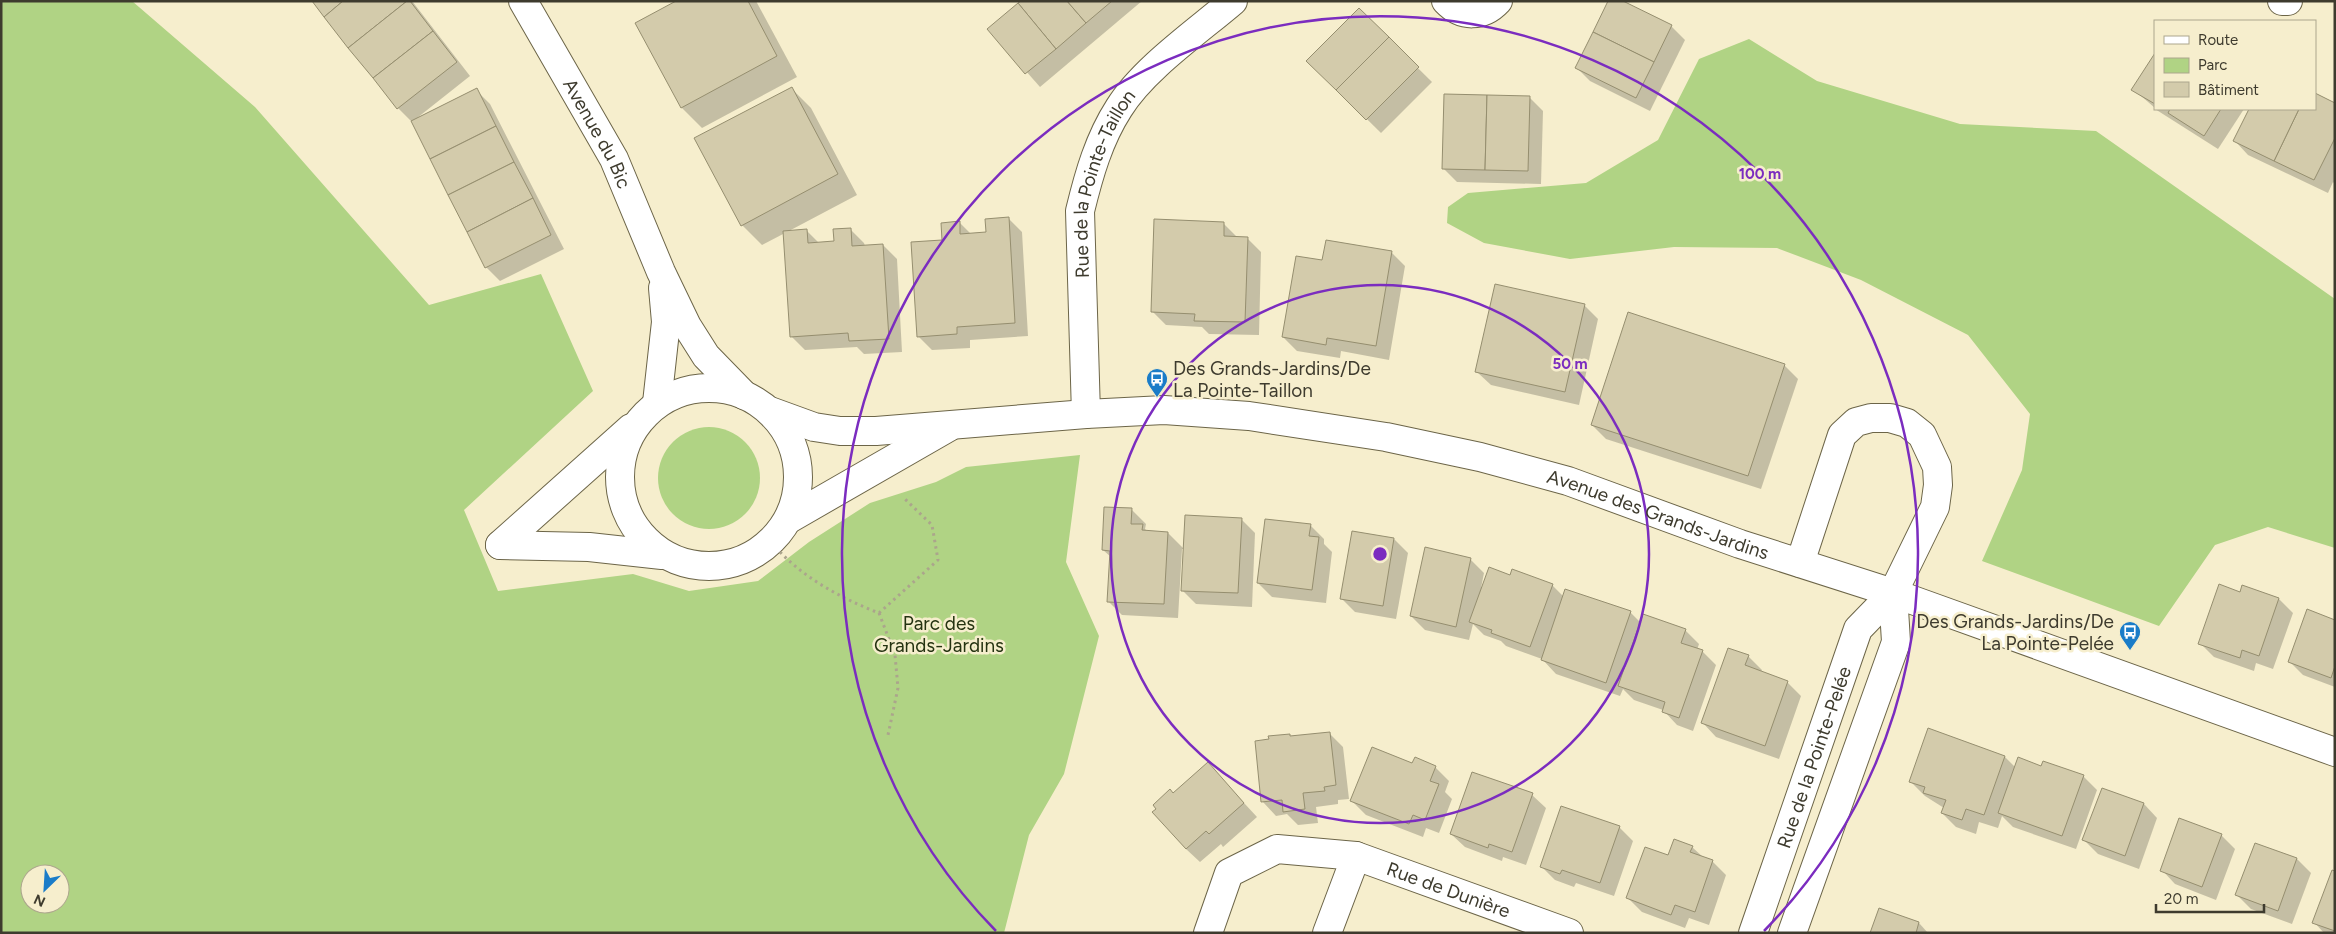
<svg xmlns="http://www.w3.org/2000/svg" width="2336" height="934" viewBox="0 0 2336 934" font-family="Figtree,sans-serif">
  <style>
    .green { fill: #b0d384; fill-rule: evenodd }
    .shadow { fill: #0003 }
    .building { fill: #d3cbab; stroke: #958e6f }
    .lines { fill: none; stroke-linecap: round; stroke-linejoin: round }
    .minor-casing { stroke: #6c6548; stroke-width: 30 }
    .path { stroke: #aba58c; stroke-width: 3; stroke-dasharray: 2.5 4; stroke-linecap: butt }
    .minor { stroke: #fff; stroke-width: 28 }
    .ring { fill: none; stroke: #7b2cbf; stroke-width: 2.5 }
    .labels { text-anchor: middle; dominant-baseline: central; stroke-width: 5; stroke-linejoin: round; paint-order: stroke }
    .street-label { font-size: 19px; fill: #3e3b2e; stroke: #f6eecd }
    .poi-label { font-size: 19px; fill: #3e3b2e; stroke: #f6eecd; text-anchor: start }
    .park-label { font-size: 19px; fill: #253311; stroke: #f6eecd }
    .centre { fill: #7b2cbf; stroke: #f6eecd; stroke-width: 2.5 }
    .ring-label { font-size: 15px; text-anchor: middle; font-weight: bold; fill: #7b2cbf; stroke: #f6eecd; stroke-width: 5; stroke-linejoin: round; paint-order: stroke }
  </style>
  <rect width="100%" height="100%" fill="#f6eecd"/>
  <g class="green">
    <path d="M1 1H132L255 107 429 305 541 274 593 391 464 510 498 591 633 574 689 591 758 581 809 542 870 503 936 482 966 467 1080 455 1066 562 1099 636 1064 774 1029 835 1004 933H1ZM30 874H60V904H30Z"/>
    <path d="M1749 39 1817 81 1960 124 2096 131 2335 299V548L2268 527 2215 545 2159 626 1982 561 2022 470 2030 414 1968 335 1861 280 1777 248 1674 247 1570 259 1484 243 1447 223 1448 207 1468 193 1586 183 1658 140 1699 59Z"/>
    <circle cx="709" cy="478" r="51"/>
  </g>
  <g class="shadow">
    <path d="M314 1H412L470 76 417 118 476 90 490 104 564 249 500 281 486 267 412 122 398 108Z"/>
    <path d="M679 1H756L797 77 702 128 682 108Z"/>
    <path d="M1022 1H1142L1040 87 989 29Z"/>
    <path d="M1359 10 1432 82 1381 133 1308 61Z"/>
    <path d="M1671 26 1685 40 1650 111 1590 81 1577 68Z"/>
    <path d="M2155 55V108L2133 89Z"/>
    <path d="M791 88 811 108 857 195 787 232 807 231 819 243 835 242 850 229 864 243 865 246 883 245 897 259 902 352 864 354 857 347 805 350 791 336 785 233 762 245 742 225Z"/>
    <path d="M2315 94 2335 104V184L2333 182 2328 193 2248 155 2235 141 2250 109H2315Z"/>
    <path d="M1529 97 1543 111 1541 184 1457 182 1443 168Z"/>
    <path d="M2155 109H2244L2218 149Z"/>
    <path d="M1008 218 1022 232 1028 336 970 340V348L932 350 918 336 944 241 959 222 971 234 987 233Z"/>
    <path d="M1223 223 1237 237 1247 238 1261 252 1259 335 1209 334 1202 327 1166 325 1152 311Z"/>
    <path d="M1391 252 1405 266 1389 360 1341 351 1340 358 1297 351 1283 337 1323 262Z"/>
    <path d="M1584 305 1598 319 1579 405 1491 385 1477 372Z"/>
    <path d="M1784 365 1798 379 1761 489 1606 439 1592 425Z"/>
    <path d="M1132 510 1146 524 1145 529 1148 532 1168 533 1184 549H1182L1178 618 1122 615 1108 601 1111 557 1103 550Z"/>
    <path d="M1241 519 1255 533 1252 607 1196 604 1182 590Z"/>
    <path d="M1310 525 1324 539V544L1332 552 1326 603 1272 597 1258 583Z"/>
    <path d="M1394 539 1408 553 1396 619 1355 612 1341 598Z"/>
    <path d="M1470 559 1484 573 1481 588 1510 576 1552 585 1564 597 1630 612 1641 623 1685 630 1699 644 1697 650 1702 651 1716 665 1693 731 1677 725 1663 710 1634 700 1623 689 1620 696 1556 674 1542 659 1506 646 1501 641 1484 635 1473 624 1469 640 1425 630 1411 616Z"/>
    <path d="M2243 587 2279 599 2293 613 2273 669 2256 663 2254 671 2214 657 2200 643 2240 593Z"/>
    <path d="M2335 621V687L2303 675 2289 661Z"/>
    <path d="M1748 656 1762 670 1761 672 1787 682 1801 696 1779 759 1716 737 1703 723Z"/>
    <path d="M1329 733 1343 747 1349 799 1338 800V804L1316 807 1318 823 1298 825 1287 814 1276 816 1263 802 1289 735 1292 738Z"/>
    <path d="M2005 757 2015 767 2042 768 2083 776 2097 790 2076 849 2013 827 2002 816 1998 828 1979 822 1976 834 1956 827 1942 813 1944 808 1925 796 1911 782Z"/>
    <path d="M1208 764 1257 817 1223 847 1221 844 1200 862 1186 849Z"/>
    <path d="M1413 765 1435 767 1449 781 1445 792 1452 799 1439 833 1426 828 1423 837 1366 815 1352 801Z"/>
    <path d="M2102 790 2144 804 2157 818 2139 869 2098 854 2084 840Z"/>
    <path d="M1532 795 1546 808 1526 865 1503 857 1502 861 1465 847 1451 834Z"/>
    <path d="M1619 827 1633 841 1614 896 1576 883 1574 887 1555 880 1541 866Z"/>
    <path d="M2221 835 2235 849 2216 900 2175 884 2162 870Z"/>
    <path d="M2256 845 2297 859 2311 873 2292 924 2251 909 2237 895Z"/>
    <path d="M1692 847 1704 858 1712 861 1726 875 1709 925 1689 918 1685 928 1642 912 1628 898 1669 857Z"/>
    <path d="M2335 873V933H2324L2314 922Z"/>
    <path d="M1879 909 1919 923 1928 933H1871Z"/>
  </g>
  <g class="building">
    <path d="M312 1H343L324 17Z"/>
    <path d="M343 1H407L348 48 324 17Z"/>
    <path d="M407 1H410L433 31 373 78 348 48Z"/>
    <path d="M676 1H748L777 56 681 108 635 23Z"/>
    <path d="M1021 1H1067L1086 23 1056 49 1018 3Z"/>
    <path d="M1067 1H1112L1086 23Z"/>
    <path d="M1608 1H1623L1672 25 1654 62 1593 32Z"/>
    <path d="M1018 3 1056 49 1025 74 987 29Z"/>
    <path d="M1359 8 1389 37 1336 90 1306 61Z"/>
    <path d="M433 31 457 62 397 109 373 78Z"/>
    <path d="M1593 32 1654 62 1636 98 1575 68Z"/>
    <path d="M1389 37 1419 67 1366 120 1336 90Z"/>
    <path d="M2155 53V104L2131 90Z"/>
    <path d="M792 87 838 174 741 226 694 138Z"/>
    <path d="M477 88 496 126 430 159 411 121Z"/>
    <path d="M2315 93 2335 103V138L2314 180 2274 161 2299 109H2315Z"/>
    <path d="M1444 94 1487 95 1485 170 1442 169Z"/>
    <path d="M1487 95 1530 96 1528 171 1485 170Z"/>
    <path d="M2170 109H2221L2204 136 2168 113Z"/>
    <path d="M2249 109H2299L2274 161 2233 141Z"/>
    <path d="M496 126 514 162 448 195 430 159Z"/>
    <path d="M514 162 533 198 467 232 448 195Z"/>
    <path d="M533 198 551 235 485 268 467 232Z"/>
    <path d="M1009 217 1015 323 957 327V334L917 337 911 242 942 240 941 223 960 221V234L986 232 985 219Z"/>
    <path d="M1154 219 1224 222V236L1248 237 1245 322 1194 321 1195 314 1151 312Z"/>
    <path d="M851 228 852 246 883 244 889 339 849 341 848 333 790 337 783 231 807 229 808 243 834 241 833 229Z"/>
    <path d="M1326 240 1392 251 1376 346 1327 338 1326 345 1282 337 1296 256 1322 260Z"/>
    <path d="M1495 284 1585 304 1565 392 1475 372Z"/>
    <path d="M1628 312 1785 364 1748 476 1591 425Z"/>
    <path d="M1104 507 1132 508 1131 524H1143L1142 530 1168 532 1164 604 1107 602 1110 551 1102 550Z"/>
    <path d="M1185 515 1242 518 1238 593 1181 591Z"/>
    <path d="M1265 519 1311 524 1309 536 1319 537 1312 590 1257 583Z"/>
    <path d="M1352 531 1394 538 1383 606 1340 599Z"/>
    <path d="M1425 547 1471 558 1456 627 1410 616Z"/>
    <path d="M1489 567 1510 575 1512 569 1553 584 1530 647 1491 633 1492 630 1469 622Z"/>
    <path d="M2219 584 2240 592 2242 585 2279 598 2259 656 2242 650 2240 658 2198 644Z"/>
    <path d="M1565 589 1631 611 1606 683 1541 660Z"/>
    <path d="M2307 609 2335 620V666L2331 678 2288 662Z"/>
    <path d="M1643 614 1686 629 1681 643 1703 650 1679 718 1662 712 1665 702 1618 686Z"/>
    <path d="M1728 648 1749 655 1745 665 1788 681 1765 746 1701 723Z"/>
    <path d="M1928 728 2005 756 1984 815 1966 809 1962 820 1941 813 1946 800 1923 793 1925 787 1909 782Z"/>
    <path d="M1330 732 1336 785 1324 787 1325 791 1303 793 1305 809 1283 812 1282 800 1261 802 1255 741 1269 739 1268 736 1290 734V736Z"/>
    <path d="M1372 747 1412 763 1415 757 1436 766 1430 781 1439 784 1425 820 1413 815 1409 824 1350 801Z"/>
    <path d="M2018 757 2041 766 2043 761 2084 775 2062 836 1998 813Z"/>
    <path d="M1208 762 1244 803 1209 834 1206 831 1186 849 1152 812 1156 809 1153 805 1170 789 1173 793Z"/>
    <path d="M1472 772 1533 793 1512 852 1489 844 1488 848 1450 834Z"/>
    <path d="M2102 788 2144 803 2125 856 2082 840Z"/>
    <path d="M1561 806 1620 826 1600 883 1562 870 1560 874 1540 867Z"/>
    <path d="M2179 818 2222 834 2202 887 2160 871Z"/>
    <path d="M1674 839 1693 846 1690 852 1713 860 1695 912 1675 905 1671 915 1626 898 1645 847 1668 855Z"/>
    <path d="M2255 843 2297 858 2278 911 2235 895Z"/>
    <path d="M2332 870 2335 871V931L2312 923Z"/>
    <path d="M1879 908 1919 922 1916 933H1870Z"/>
  </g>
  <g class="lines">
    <g class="minor-casing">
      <g id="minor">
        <path id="s1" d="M523 1 614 159 661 272 687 326 706 356 744 395"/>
        <path d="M1446 1C1462 18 1483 17 1498 1"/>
        <path d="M2282 1H2288"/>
        <circle cx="709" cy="477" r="89"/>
        <path d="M657 403 666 322 663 288"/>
        <path id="s2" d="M770 411 814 427 840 431H876L1086 414 1164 410 1249 416 1386 437 1480 457 1568 481 1740 544 1893 593 2335 752"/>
        <path id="s3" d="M1086 414 1080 211C1089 174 1099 139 1119 108 1143 69 1198 31 1233 1"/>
        <path d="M789 519 949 427"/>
        <path d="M500 545 631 428"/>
        <path d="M500 545 589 547 662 555"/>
        <path id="s4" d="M1208 933 1229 873 1277 849 1356 856 1569 933"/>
        <path d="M1327 933 1356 856"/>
        <path id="s5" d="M1753 933 1858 629 1893 593 1935 507 1938 485 1937 467 1922 435 1907 423 1890 418H1871L1856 422 1842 435 1800 563"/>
        <path d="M1792 933 1896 642 1893 593"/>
      </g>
    </g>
    <g class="path">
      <path d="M780 552C807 580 843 599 879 613L938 560 932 525 905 499"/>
      <path d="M879 613 895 655 898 688 888 735"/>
    </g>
    <use href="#minor" class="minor"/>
  </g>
  <g class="ring">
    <circle cx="1380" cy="554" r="269"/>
    <path d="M996 931A538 538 0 1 1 1764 931"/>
  </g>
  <defs>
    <g id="bus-pin" transform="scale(1.125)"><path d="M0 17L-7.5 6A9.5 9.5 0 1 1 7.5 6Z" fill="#1a7cc8" stroke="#f6eecd"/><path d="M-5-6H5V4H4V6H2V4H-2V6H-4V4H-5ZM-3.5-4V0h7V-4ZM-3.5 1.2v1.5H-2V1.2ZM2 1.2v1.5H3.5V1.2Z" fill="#fff"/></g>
  </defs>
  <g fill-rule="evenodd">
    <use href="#bus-pin" x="1157" y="379"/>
    <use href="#bus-pin" x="2130" y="632"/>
  </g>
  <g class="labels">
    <g class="street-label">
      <text stroke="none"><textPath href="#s1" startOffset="152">Avenue du Bic</textPath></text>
      <text stroke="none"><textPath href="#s3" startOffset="235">Rue de la Pointe-Taillon</textPath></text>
      <text stroke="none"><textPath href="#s2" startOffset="905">Avenue des Grands-Jardins</textPath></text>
      <text stroke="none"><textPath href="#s5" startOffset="186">Rue de la Pointe-Pelée</textPath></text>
      <text stroke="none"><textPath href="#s4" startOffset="295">Rue de Dunière</textPath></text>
    </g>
    <g class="poi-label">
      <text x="1173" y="368">Des Grands-Jardins/De<tspan x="1173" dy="22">La Pointe-Taillon</tspan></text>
      <text x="2114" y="621" text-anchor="end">Des Grands-Jardins/De<tspan x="2114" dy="22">La Pointe-Pelée</tspan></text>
    </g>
    <g class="park-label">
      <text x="939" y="623">Parc des<tspan x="939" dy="22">Grands-Jardins</tspan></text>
    </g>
  </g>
  <circle cx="1380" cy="554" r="8" class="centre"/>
  <g class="ring-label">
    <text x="1760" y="179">100 m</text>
    <text x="1570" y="369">50 m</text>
  </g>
  <rect width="2336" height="934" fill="none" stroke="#3e3b2e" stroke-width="5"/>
  <rect x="2154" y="20" width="162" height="90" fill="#f6eecd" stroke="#aca68d"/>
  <rect x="2164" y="36" width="25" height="8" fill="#ffffff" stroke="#aca68d"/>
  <text x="2198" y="45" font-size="15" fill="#3e3b2e">Route</text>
  <rect x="2164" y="58" width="25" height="15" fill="#b0d384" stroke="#aca68d"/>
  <text x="2198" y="70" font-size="15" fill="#3e3b2e">Parc</text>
  <rect x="2164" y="82" width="25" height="15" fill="#d3cbab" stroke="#aca68d"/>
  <text x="2198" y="95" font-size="15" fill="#3e3b2e">Bâtiment</text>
  <g transform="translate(45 889) rotate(205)"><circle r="24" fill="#f6eecd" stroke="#aca68d"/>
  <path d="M0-4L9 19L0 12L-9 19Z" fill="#1a7cc8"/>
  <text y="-8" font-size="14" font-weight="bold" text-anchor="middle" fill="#3e3b2e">N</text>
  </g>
  <path d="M2156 904v8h108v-8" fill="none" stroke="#3e3b2e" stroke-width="2.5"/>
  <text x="2164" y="904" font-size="15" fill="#3e3b2e" stroke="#f6eecd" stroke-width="4" paint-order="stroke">20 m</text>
</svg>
